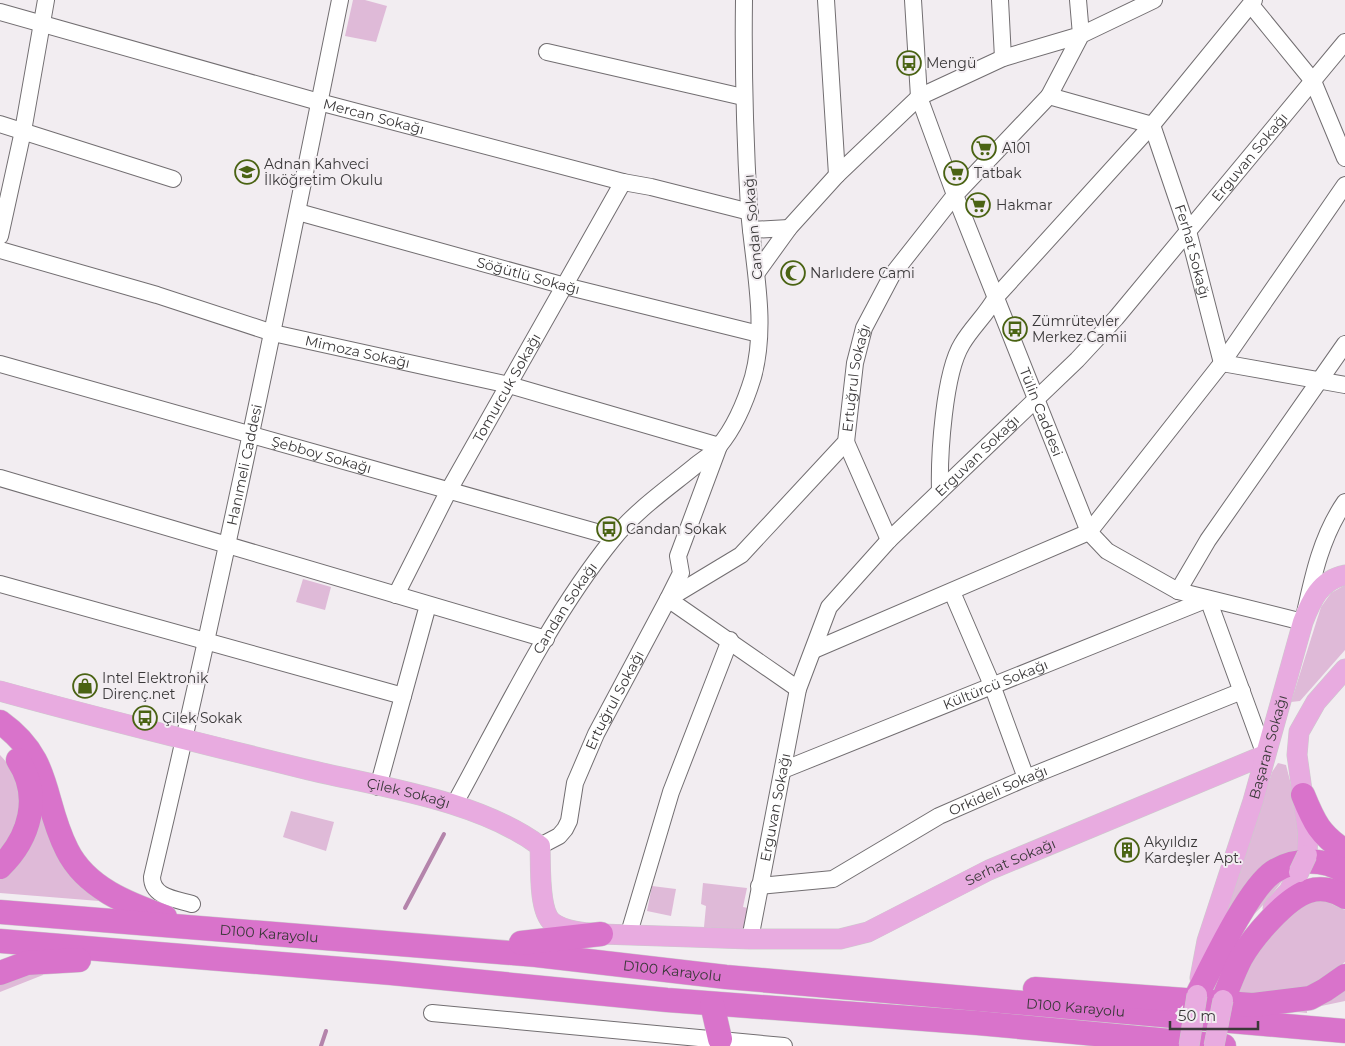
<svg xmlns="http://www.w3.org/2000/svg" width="1345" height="1046" viewBox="0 0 1345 1046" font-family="Montserrat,sans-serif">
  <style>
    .green { fill: #dfbad8 }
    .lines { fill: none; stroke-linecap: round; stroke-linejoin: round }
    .stream { stroke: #b484ab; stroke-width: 4 }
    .minor-casing { stroke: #726e71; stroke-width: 18 }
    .major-casing { stroke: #cccbcc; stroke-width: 21 }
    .highway-casing { stroke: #cccbcc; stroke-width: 25 }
    .minor { stroke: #fff; stroke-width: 16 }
    .major { stroke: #e8abe0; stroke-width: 20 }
    .highway { stroke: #d973cb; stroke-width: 24 }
    .major-bridge-casing { stroke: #cccbcc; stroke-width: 21; stroke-linecap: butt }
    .major-bridge { stroke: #e8abe0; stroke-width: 20 }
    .labels { text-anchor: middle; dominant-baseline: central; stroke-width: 4; stroke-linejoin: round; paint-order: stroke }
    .poi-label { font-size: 14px; fill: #3a3839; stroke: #f2edf1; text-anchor: start }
    .street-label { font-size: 14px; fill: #3a3839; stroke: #f2edf1 }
  </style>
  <rect width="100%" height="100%" fill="#f2edf1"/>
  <g class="green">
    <path d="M353 0H365L387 6 376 42 345 36Z"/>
    <path d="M303 579 331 587 325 610 296 602Z"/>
    <path d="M1345 585V650L1300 701 1291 702 1321 607 1331 593Z"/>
    <path d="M0 755C33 789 19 819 0 855Z"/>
    <path d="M1278 763 1286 765C1293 793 1304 827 1296 855L1224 920 1272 772Z"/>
    <path d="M40 806C52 855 61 868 99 901L0 893V878Z"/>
    <path d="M291 811 334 822 326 851 283 837Z"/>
    <path d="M1287 875 1266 902 1240 929 1254 904Z"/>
    <path d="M703 883 747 888 743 907 748 908 745 932 704 927 706 906 701 904Z"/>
    <path d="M652 886 676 889 671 916 647 911Z"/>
    <path d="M1321 899 1345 910V962L1313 988 1237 1001 1245 970 1277 928 1311 900Z"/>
    <path d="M42 967 43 975 0 992V978Z"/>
    <path d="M1345 989V1001L1307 1009V1013L1276 1010Z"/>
  </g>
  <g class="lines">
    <g class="stream">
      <path d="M405 908 444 834"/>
      <path d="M321 1046 326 1031"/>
    </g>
    <g class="minor-casing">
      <g id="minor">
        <path d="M826 0 837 175"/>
        <path id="s1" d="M913 0 919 97 955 195 1089 532 1107 551 1178 591 1303 622C1312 581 1320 538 1345 502"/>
        <path d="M1000 0 1003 58"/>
        <path d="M1251 5 1313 81 1345 158"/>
        <path id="s2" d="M0 12 319 102 623 182 651 187 750 212"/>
        <path d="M547 52 743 97"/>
        <path id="s3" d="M1049 96 1152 125 1188 231 1222 363 1345 385"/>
        <path d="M0 124 173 179"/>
        <path id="s4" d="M298 212 565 286 759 334"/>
        <path d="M751 230 789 228"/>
        <path d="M0 236 23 131 46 0"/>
        <path id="s5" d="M0 250 157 295 273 333 509 385 719 446 678 556 681 573 668 599 798 689"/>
        <path d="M758 271 789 228 837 175 919 97 1003 58 1081 35 1078 0"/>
        <path id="s6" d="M0 364 614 537"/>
        <path d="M846 442 889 540"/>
        <path d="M0 478 546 639"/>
        <path d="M940 491C939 455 944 373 962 344 972 327 987 314 996 297L1152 125 1254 0"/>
        <path d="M0 584 403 696"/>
        <path d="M1178 591 1208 540 1345 344"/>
        <path d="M952 592 992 685 1026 778"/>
        <path id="s7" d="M396 595 449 490 623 182"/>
        <path d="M1208 599 1265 755"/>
        <path d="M814 650 1089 532 1222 363 1345 185"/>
        <path id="s8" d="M783 770 1208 599"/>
        <path d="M378 787 428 605"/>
        <path id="s9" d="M454 805C503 716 549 618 613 539 635 511 667 489 695 466 702 460 713 454 719 446 735 427 746 400 753 377 768 322 753 264 749 209 745 139 743 70 744 0"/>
        <path id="s10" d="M540 846 559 836 565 829 569 821 575 783 596 734 668 599 741 555 846 442 855 363 864 328 892 275 955 195 1049 96 1081 35 1154 0"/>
        <path id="s11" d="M759 886 833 879 939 816 1026 778 1242 691"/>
        <path id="s12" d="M192 904C175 899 152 897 152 877 221 586 281 293 340 0"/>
        <path d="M629 933 671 792 730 640"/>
        <path id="s13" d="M750 939 798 689 829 607 889 540 1077 360 1116 318 1345 42"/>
        <path d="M432 1013 784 1046"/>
      </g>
    </g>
    <g class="major-casing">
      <g id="major">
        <path id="s14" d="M0 691C101 719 203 744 305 769 380 787 478 800 540 846 541 864 538 910 552 922 565 932 586 933 601 934L750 939H840L868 932 989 870 1265 755"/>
        <path d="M1307 855 1308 833 1297 755 1299 732 1316 702 1345 669"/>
        <path d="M1273 908 1289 891 1299 872"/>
        <path id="s15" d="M1200 978 1207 941 1253 801 1303 622C1311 601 1320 580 1345 575"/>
      </g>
    </g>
    <g class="highway-casing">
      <g id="highway">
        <path d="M0 722C53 760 41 799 67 850 86 888 128 904 165 917"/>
        <path d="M1303 795C1314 822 1320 835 1345 851"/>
        <path d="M0 867C30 838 42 796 18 760"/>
        <path id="s16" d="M0 912 536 955 726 977 1345 1031"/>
        <path d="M0 941 391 973 667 1000 977 1023 1224 1046"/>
        <path d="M521 943 601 934"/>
        <path d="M0 973 27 963 79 960"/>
        <path d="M1035 989 1253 1005 1310 998 1325 990 1345 976"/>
        <path d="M1197 995C1212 966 1248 889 1273 872 1294 858 1325 858 1345 872"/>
        <path d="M1223 1000C1229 986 1234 971 1241 958 1253 937 1286 898 1309 891 1321 887 1335 890 1345 897"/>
        <path d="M712 1004 720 1039"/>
      </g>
    </g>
    <use href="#minor" class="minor"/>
    <use href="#major" class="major"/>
    <use href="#highway" class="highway"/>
    <g class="major-bridge-casing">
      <g id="major-bridge">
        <path d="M1299 872 1307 855"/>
        <path d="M1189 1046 1197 995"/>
        <path d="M1214 1046 1223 1000"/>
      </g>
    </g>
    <use href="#major-bridge" class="major-bridge"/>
  </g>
  <defs>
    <g id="bus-ring" transform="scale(1.25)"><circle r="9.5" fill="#f2edf1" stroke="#4a6313" stroke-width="1.5"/><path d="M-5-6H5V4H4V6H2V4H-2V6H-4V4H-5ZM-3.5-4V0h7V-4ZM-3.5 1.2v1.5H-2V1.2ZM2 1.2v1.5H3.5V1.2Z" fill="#4a6313"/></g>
    <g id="supermarket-ring" transform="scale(1.25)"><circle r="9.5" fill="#f2edf1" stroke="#4a6313" stroke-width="1.5"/><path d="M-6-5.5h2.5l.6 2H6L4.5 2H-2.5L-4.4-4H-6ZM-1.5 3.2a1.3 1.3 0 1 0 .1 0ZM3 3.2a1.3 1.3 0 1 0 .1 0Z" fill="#4a6313"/></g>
    <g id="school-ring" transform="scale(1.25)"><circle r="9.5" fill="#f2edf1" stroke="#4a6313" stroke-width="1.5"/><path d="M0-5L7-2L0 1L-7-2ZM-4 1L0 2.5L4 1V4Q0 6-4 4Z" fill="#4a6313"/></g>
    <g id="mosque-ring" transform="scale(1.25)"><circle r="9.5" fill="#f2edf1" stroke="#4a6313" stroke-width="1.5"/><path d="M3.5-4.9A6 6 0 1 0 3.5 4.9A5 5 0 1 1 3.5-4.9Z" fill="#4a6313"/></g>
    <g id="shop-ring" transform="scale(1.25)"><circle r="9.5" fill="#f2edf1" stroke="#4a6313" stroke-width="1.5"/><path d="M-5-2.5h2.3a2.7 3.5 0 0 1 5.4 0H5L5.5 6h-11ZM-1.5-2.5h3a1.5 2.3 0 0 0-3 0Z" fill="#4a6313"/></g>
    <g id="building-ring" transform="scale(1.25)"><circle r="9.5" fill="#f2edf1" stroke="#4a6313" stroke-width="1.5"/><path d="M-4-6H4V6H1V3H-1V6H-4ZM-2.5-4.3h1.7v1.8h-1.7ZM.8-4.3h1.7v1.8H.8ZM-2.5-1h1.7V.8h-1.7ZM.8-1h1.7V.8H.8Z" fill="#4a6313"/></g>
  </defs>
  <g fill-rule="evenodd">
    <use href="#bus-ring" x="909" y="63"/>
    <use href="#supermarket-ring" x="984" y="148"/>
    <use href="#school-ring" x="247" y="172"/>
    <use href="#supermarket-ring" x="956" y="173"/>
    <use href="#supermarket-ring" x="978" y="205"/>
    <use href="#mosque-ring" x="793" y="273"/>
    <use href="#bus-ring" x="1015" y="329"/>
    <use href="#bus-ring" x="609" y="529"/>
    <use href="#shop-ring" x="85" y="686"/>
    <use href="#bus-ring" x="145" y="718"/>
    <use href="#building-ring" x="1127" y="850"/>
  </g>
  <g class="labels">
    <g class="poi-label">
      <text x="926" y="63">Mengü</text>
      <text x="1002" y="148">A101</text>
      <text x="264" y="164">Adnan Kahveci<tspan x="264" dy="16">İlköğretim Okulu</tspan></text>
      <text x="974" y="173">Tatbak</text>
      <text x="996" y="205">Hakmar</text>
      <text x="810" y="273">Narlıdere Cami</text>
      <text x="1032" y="321">Zümrütevler<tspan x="1032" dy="16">Merkez Camii</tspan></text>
      <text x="626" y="529">Candan Sokak</text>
      <text x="102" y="678">Intel Elektronik<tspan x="102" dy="16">Direnç.net</tspan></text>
      <text x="162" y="718">Çilek Sokak</text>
      <text x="1144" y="842">Akyıldız<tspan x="1144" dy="16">Kardeşler Apt.</tspan></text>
    </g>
    <g class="street-label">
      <text stroke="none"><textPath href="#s2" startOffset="388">Mercan Sokağı</textPath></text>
      <text stroke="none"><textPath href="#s13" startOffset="959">Erguvan Sokağı</textPath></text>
      <text transform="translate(753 227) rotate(-95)">Candan Sokağı</text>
      <text stroke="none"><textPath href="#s3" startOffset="240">Ferhat Sokağı</textPath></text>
      <text stroke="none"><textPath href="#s4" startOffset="239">Söğütlü Sokağı</textPath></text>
      <text stroke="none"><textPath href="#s5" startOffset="372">Mimoza Sokağı</textPath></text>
      <text stroke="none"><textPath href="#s10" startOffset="589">Ertuğrul Sokağı</textPath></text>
      <text stroke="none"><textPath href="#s7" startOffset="235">Tomurcuk Sokağı</textPath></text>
      <text stroke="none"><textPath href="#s1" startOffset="435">Tülin Caddesi</textPath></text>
      <text stroke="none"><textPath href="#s6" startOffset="334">Şebboy Sokağı</textPath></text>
      <text stroke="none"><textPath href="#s13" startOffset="554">Erguvan Sokağı</textPath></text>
      <text stroke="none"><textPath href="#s12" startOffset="475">Hanımeli Caddesi</textPath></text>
      <text stroke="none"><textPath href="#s9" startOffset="226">Candan Sokağı</textPath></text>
      <text stroke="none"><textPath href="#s8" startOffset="229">Kültürcü Sokağı</textPath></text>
      <text stroke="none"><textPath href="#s10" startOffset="170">Ertuğrul Sokağı</textPath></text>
      <text stroke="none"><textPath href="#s15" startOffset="241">Başaran Sokağı</textPath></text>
      <text stroke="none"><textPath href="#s11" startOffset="262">Orkideli Sokağı</textPath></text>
      <text stroke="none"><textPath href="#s14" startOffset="421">Çilek Sokağı</textPath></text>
      <text stroke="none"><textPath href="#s13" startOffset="134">Erguvan Sokağı</textPath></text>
      <text stroke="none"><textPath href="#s14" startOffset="1120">Serhat Sokağı</textPath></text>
      <text stroke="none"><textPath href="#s16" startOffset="270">D100 Karayolu</textPath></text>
      <text stroke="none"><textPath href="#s16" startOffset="675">D100 Karayolu</textPath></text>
      <text stroke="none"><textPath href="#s16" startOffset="1080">D100 Karayolu</textPath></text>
    </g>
  </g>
  <path d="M1170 1021v8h88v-8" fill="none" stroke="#3a3839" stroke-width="2.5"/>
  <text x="1178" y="1021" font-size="15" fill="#3a3839" stroke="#f2edf1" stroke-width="4" paint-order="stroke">50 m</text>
</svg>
